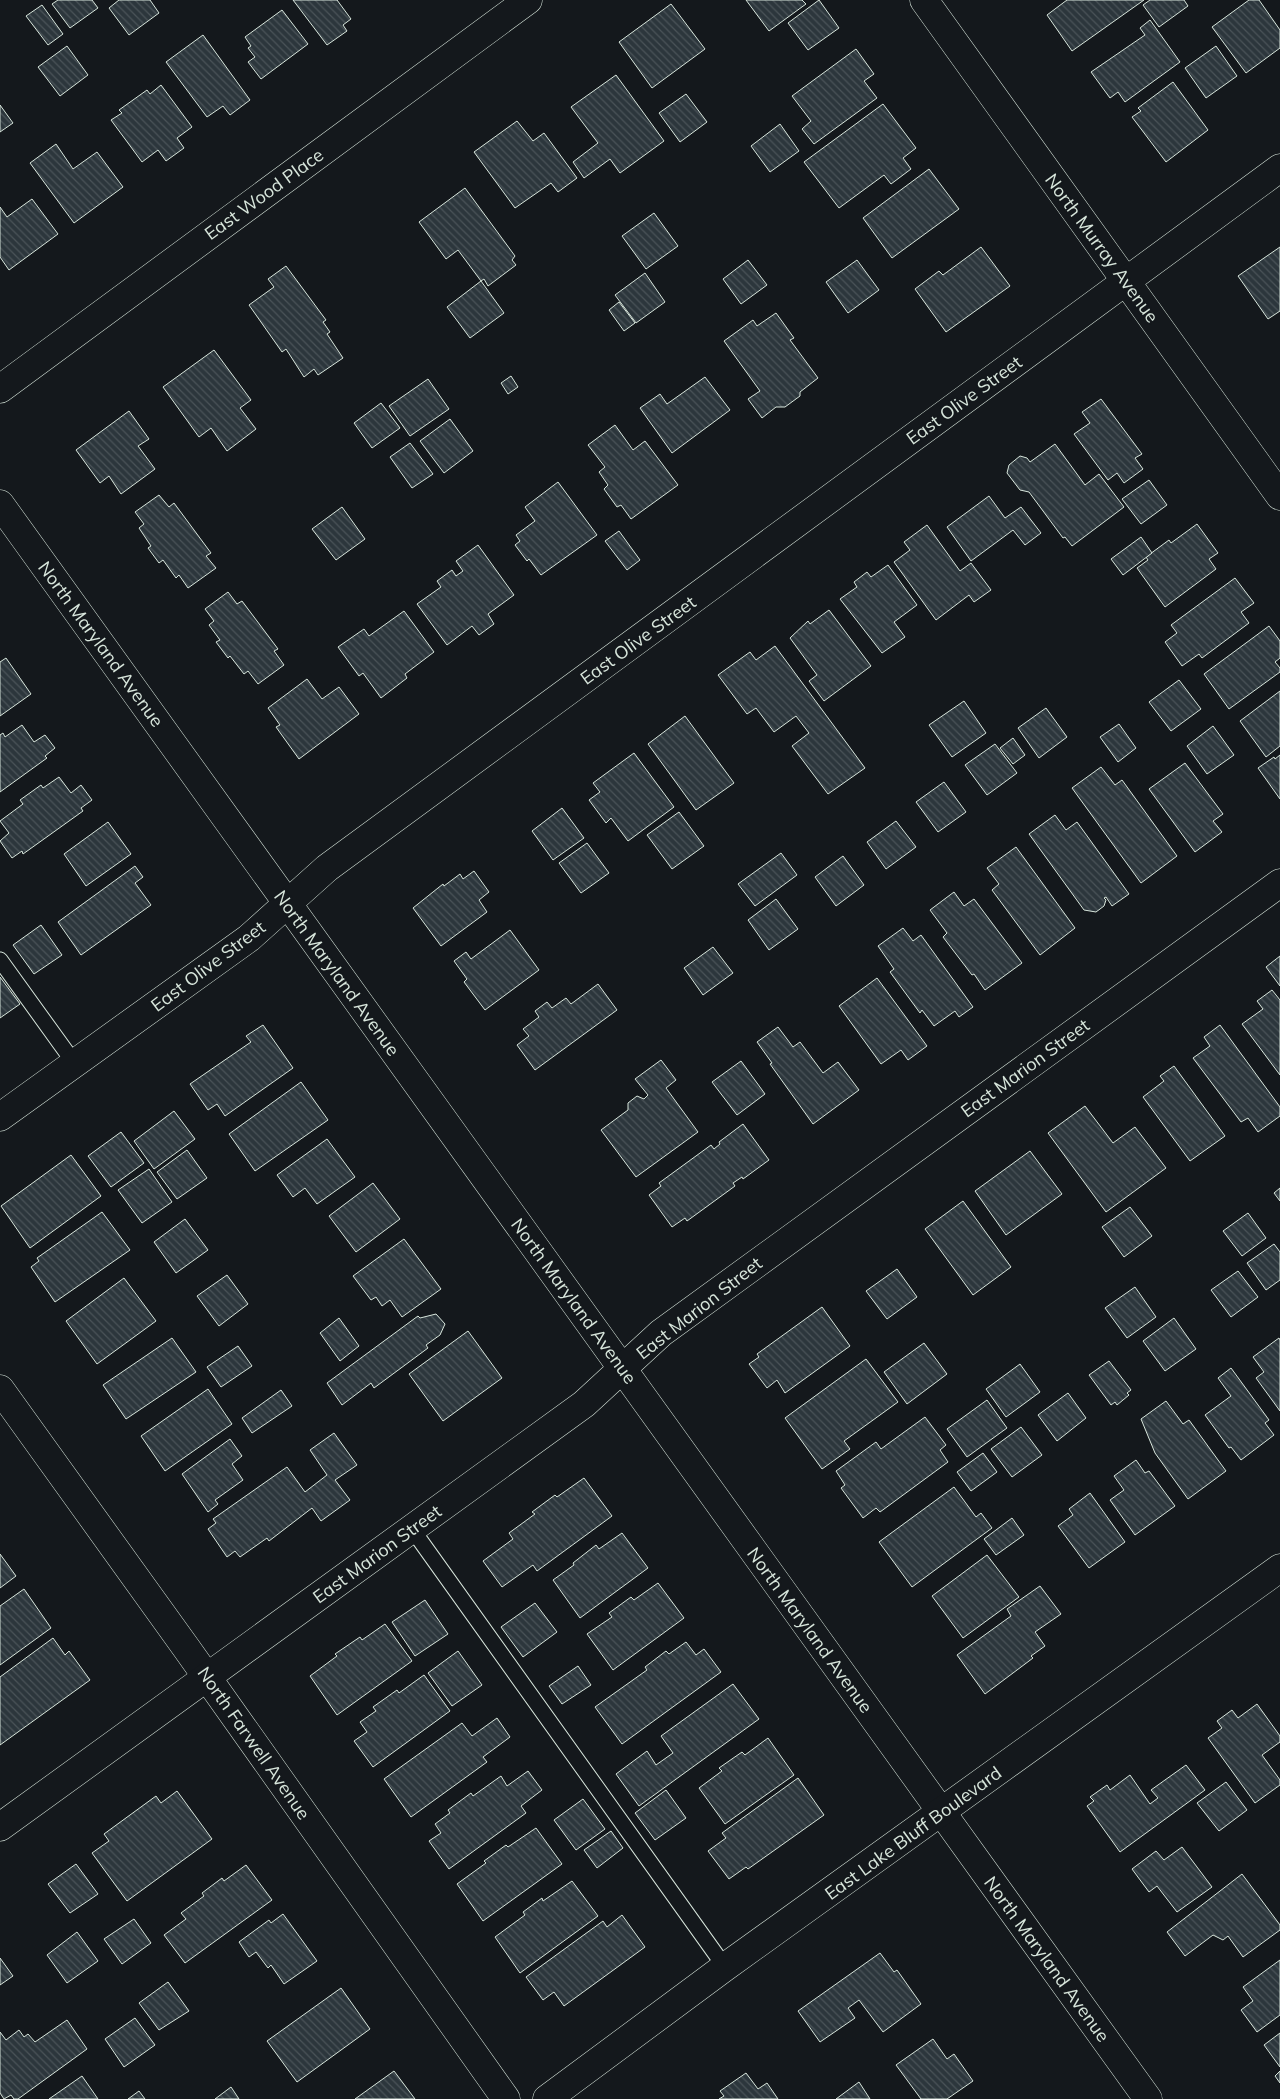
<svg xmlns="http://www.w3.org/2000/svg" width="1280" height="2099" viewBox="0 0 1280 2099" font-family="Mulish,sans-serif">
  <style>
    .building { fill: url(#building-back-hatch); stroke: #d8e6dc }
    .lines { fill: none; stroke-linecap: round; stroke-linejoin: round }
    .lane-casing { stroke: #d8e6dc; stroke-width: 17 }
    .street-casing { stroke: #d8e6dc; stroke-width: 29 }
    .lane { stroke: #14181c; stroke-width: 15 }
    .street { stroke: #14181c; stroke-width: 28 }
    .labels { text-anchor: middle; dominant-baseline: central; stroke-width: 4; stroke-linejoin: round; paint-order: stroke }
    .street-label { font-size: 18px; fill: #d8e6dc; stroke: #14181c }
  </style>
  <defs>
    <pattern id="building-back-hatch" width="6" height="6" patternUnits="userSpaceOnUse" patternTransform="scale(1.25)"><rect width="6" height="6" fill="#2c363c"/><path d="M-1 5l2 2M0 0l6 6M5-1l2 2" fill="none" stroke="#4a5358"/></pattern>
  </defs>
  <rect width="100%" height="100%" fill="#14181c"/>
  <g class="building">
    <path d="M58 0H92L98 8 70 28 52 4Z"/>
    <path d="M119 0H150L159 13 129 35 109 8Z"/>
    <path d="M293 0H337L351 19 343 25 347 31 327 45Z"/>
    <path d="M746 0H802L806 4 769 31Z"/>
    <path d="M819 0 839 28 808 50 788 23Z"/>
    <path d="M1067 0H1144L1072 51 1047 15Z"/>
    <path d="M1150 0H1184L1188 6 1159 27 1143 5Z"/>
    <path d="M1249 0H1259L1280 30V48L1246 73 1212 27Z"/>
    <path d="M671 4 705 49 652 88 619 42Z"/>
    <path d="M42 5 63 34 48 45 26 16Z"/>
    <path d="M282 10 308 44 261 79 248 62 255 57 248 48 251 46 245 37Z"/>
    <path d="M1150 20 1180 62 1125 102 1118 92 1110 98 1091 72 1145 35 1140 28Z"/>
    <path d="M203 35 250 100 230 115 223 106 207 117 166 62Z"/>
    <path d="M67 46 88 75 60 96 38 67Z"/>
    <path d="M1216 46 1237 76 1206 98 1185 68Z"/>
    <path d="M856 49 874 74 864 81 877 98 814 144 802 129 811 121 792 96Z"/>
    <path d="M616 75 664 141 620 173 610 159 584 178 573 162 598 143 571 107Z"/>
    <path d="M1173 82 1208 130 1166 162 1132 117 1141 111 1138 108Z"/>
    <path d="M161 85 192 127 177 138 184 148 166 161 158 150 142 162 111 120 122 113 119 110 147 90 150 94Z"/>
    <path d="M686 94 707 122 680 142 659 113Z"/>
    <path d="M883 104 916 148 903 158 911 169 891 184 884 175 839 208 804 162Z"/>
    <path d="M0 105 13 123 0 132Z"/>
    <path d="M517 121 533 141 544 133 577 178 558 192 551 183 515 208 474 152Z"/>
    <path d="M780 124 799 151 770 172 751 146Z"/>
    <path d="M56 144 73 169 97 152 123 187 74 223 30 163Z"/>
    <path d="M929 169 959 209 892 258 863 218Z"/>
    <path d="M465 188 515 256 512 260 516 265 488 286 484 279 481 281 458 250 446 259 419 222Z"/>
    <path d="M32 199 58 234 9 270 0 257V207L7 217Z"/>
    <path d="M654 213 678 246 646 269 622 236Z"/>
    <path d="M981 247 1010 286 946 332 915 289 939 271 943 275Z"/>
    <path d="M1280 247V311L1268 319 1238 276Z"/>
    <path d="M748 260 767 285 741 304 723 279Z"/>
    <path d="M857 260 879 290 848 313 826 282Z"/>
    <path d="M286 266 326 320 323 322 330 332 327 334 343 358 318 375 314 369 304 377 286 349 282 352 249 305 274 287 268 279Z"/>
    <path d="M645 273 665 302 636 323 615 295Z"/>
    <path d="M481 281 504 313 470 338 447 307Z"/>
    <path d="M619 302 635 323 624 331 609 310Z"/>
    <path d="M776 313 794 338 790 340 818 378 800 392V396L785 407H776L762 418 748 399 760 391 724 341 753 320 757 326Z"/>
    <path d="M214 350 251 400 240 408 256 429 227 451 211 428 199 437 163 387Z"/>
    <path d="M511 376 518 387 508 394 501 383Z"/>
    <path d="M705 377 730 410 672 453 640 408 660 394 667 404Z"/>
    <path d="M428 379 449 409 410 436 389 406Z"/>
    <path d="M1101 399 1142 454 1135 458 1143 469 1124 483 1117 473 1108 480 1074 434 1090 423 1082 412Z"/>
    <path d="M381 403 400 428 372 448 354 423Z"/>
    <path d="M129 411 149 439 138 446 155 469 121 494 109 476 100 483 76 450Z"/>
    <path d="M450 419 473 451 444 473 420 441Z"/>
    <path d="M615 425 633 450 645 441 678 485 631 519 621 505 617 507 604 489 608 485 599 472 605 467 588 445Z"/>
    <path d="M410 443 433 474 412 488 390 457Z"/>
    <path d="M1055 444 1085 485 1099 474 1124 507 1072 546 1065 537 1063 538 1029 492 1020 490 1007 473 1009 465 1020 456 1027 458 1030 462Z"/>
    <path d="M1149 480 1167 505 1141 524 1122 499Z"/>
    <path d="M558 482 597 535 541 575 529 559 527 561 515 545 520 541 516 535 535 521 525 507Z"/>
    <path d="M159 495 169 507 174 503 211 553 206 556 216 568 188 588 179 575 176 578 163 560 159 563 148 548 151 546 139 528 144 524 135 512Z"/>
    <path d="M989 496 1005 518 1021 507 1041 533 1025 545 1013 530 971 561 947 527Z"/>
    <path d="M342 507 365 539 336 560 312 529Z"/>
    <path d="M1197 524 1218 553 1209 559 1216 569 1165 607 1137 568 1148 560 1146 557 1169 540 1171 543Z"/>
    <path d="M927 525 960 571 971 563 991 590 974 602 969 595 936 620 894 562 910 550 904 542Z"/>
    <path d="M619 531 640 560 627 570 605 541Z"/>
    <path d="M1141 537 1152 553 1123 575 1111 559Z"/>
    <path d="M478 545 514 595 488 614 494 624 479 635 472 626 447 645 417 604 441 587 437 581 452 570 456 576 463 571 456 561Z"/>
    <path d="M888 565 917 605 894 622 905 637 882 653 840 599 857 587 854 582 867 572 871 577Z"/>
    <path d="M1235 578 1254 603 1241 612 1249 623 1202 658 1199 654 1182 666 1165 642 1177 633 1171 625Z"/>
    <path d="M228 592 237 604 242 601 278 649 274 651 284 665 258 684 248 671 244 674 230 656 228 658 216 642 220 640 209 625 214 621 205 609Z"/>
    <path d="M829 610 871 666 824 701 809 681 817 675 790 638 808 621 810 624Z"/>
    <path d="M404 611 434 652 405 674 407 678 381 698 363 673 359 676 338 647 364 629 369 636Z"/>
    <path d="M1269 626 1280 641V658L1275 662 1280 668V672L1229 709 1204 674Z"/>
    <path d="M775 646 865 768 828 794 792 746 809 733 796 716 774 732 756 708 747 714 718 675 750 652 756 660Z"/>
    <path d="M6 658 31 694 0 716V662Z"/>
    <path d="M307 679 322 699 339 687 359 714 299 759 276 727 280 725 268 708Z"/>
    <path d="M1179 680 1201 709 1171 731 1149 702Z"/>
    <path d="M1280 691V746L1266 757 1240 721Z"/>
    <path d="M964 701 986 733 952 757 929 725Z"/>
    <path d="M1046 708 1067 737 1039 758 1018 728Z"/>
    <path d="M685 716 734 783 696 810 648 744Z"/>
    <path d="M1119 724 1136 748 1118 762 1100 737Z"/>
    <path d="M22 725 34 742 45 735 55 748 45 756 47 758 0 792V735L3 733 5 737Z"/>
    <path d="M1213 726 1234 755 1207 774 1187 746Z"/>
    <path d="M1013 738 1025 755 1013 764 1000 748Z"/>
    <path d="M995 744 1017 773 987 795 965 765Z"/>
    <path d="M634 753 674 807 628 841 611 818 606 823 589 800 600 792 593 783Z"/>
    <path d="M1280 755V799L1258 768 1274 757 1275 759Z"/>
    <path d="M1185 763 1223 814 1213 821 1222 832 1195 852 1149 789Z"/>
    <path d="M1101 767 1115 785 1122 780 1177 856 1141 883 1072 788Z"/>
    <path d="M59 777 71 793 81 785 92 800 81 808 83 811 23 854 22 851 12 858 0 841 9 833 0 821 23 804 20 800 41 785 43 788Z"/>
    <path d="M944 782 966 812 938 832 916 802Z"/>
    <path d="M562 808 584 838 553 860 532 831Z"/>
    <path d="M679 812 704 846 672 869 647 835Z"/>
    <path d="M1055 815 1066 830 1077 822 1129 894 1112 906 1106 897 1104 898 1106 900 1104 906 1096 912 1084 910 1029 834Z"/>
    <path d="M896 821 916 847 886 869 867 842Z"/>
    <path d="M108 822 131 854 86 886 64 854Z"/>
    <path d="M587 843 609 873 581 893 559 863Z"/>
    <path d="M1016 847 1075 928 1040 955 992 890 999 884 987 868Z"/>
    <path d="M781 853 797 875 755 906 738 884Z"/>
    <path d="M843 856 864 885 836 906 815 877Z"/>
    <path d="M135 866 143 877 135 883 151 905 81 955 58 922Z"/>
    <path d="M474 871 489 892 479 900 487 912 441 946 413 908 443 884 444 886 460 874 463 879Z"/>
    <path d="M954 892 964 906 974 899 1022 963 985 990 974 974 972 975 943 937 947 933 930 910Z"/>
    <path d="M776 899 798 929 769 950 748 920Z"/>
    <path d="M41 925 62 955 34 974 13 945Z"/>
    <path d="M903 928 913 941 921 935 973 1007 959 1017 955 1011 934 1026 922 1010 920 1013 890 972 894 969 878 946Z"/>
    <path d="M510 930 539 970 485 1010 464 982 467 979 454 961 466 952 471 959Z"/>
    <path d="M713 947 733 973 703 995 684 968Z"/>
    <path d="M1280 956V986L1266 967Z"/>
    <path d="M0 977 20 1004 0 1018Z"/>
    <path d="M877 978 927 1046 908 1060 901 1050 881 1064 839 1006Z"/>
    <path d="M598 984 617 1010 535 1070 517 1045 529 1036 523 1029 539 1017 535 1011 547 1002 552 1008 566 998 571 1004Z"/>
    <path d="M1272 990 1280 1000V1075L1242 1024 1263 1009 1257 1001Z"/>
    <path d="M263 1025 293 1068 225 1116 217 1104 208 1110 190 1084 251 1042 246 1036Z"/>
    <path d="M1220 1025 1280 1107V1116L1258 1132 1248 1118 1241 1122 1193 1058 1210 1046 1204 1037Z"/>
    <path d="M778 1027 793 1047 800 1042 823 1073 838 1062 859 1090 813 1124 770 1064 772 1063 757 1042Z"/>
    <path d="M661 1060 676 1080 666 1088 698 1132 636 1177 601 1130 628 1110V1103L637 1096 644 1099 648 1095 635 1079Z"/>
    <path d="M741 1061 765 1094 737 1115 712 1082Z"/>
    <path d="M1174 1066 1225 1136 1190 1161 1143 1097 1164 1081 1160 1076Z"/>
    <path d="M301 1082 328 1120 255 1171 229 1134Z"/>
    <path d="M1085 1106 1113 1143 1135 1127 1166 1168 1106 1212 1048 1133Z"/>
    <path d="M174 1111 195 1139 154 1169 134 1141Z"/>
    <path d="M743 1124 769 1160 743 1179 742 1177 733 1183 735 1186 687 1221 685 1218 672 1227 649 1195 661 1186 659 1183 711 1145 714 1149 720 1144 719 1142Z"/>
    <path d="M121 1132 144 1163 111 1187 88 1156Z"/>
    <path d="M327 1139 355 1177 317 1204 305 1188 293 1197 277 1175Z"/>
    <path d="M187 1150 207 1178 177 1199 157 1172Z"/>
    <path d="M1030 1151 1062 1194 1006 1235 975 1191Z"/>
    <path d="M71 1155 101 1196 30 1248 1 1206Z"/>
    <path d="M149 1169 172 1202 142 1223 118 1190Z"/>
    <path d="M373 1183 400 1219 356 1252 329 1216Z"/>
    <path d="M1280 1188V1201L1274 1193Z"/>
    <path d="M963 1201 1011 1267 973 1295 925 1229Z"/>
    <path d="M1130 1207 1152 1236 1124 1257 1102 1227Z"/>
    <path d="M102 1212 130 1250 55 1302 31 1267 39 1261 37 1258Z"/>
    <path d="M1248 1213 1266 1238 1242 1256 1223 1231Z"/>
    <path d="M185 1219 208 1250 176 1273 154 1242Z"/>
    <path d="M404 1239 441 1289 402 1317 390 1300 382 1306 376 1297 371 1300 353 1276Z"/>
    <path d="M1274 1244 1280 1252V1280L1266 1290 1247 1263Z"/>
    <path d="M897 1269 917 1297 887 1319 866 1291Z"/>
    <path d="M1238 1271 1258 1297 1231 1317 1211 1290Z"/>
    <path d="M227 1275 248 1304 219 1326 197 1296Z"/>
    <path d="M124 1278 156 1321 97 1364 66 1321Z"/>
    <path d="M1135 1287 1156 1317 1127 1338 1105 1308Z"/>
    <path d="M822 1307 850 1346 785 1393 777 1380 767 1388 749 1364 759 1357 757 1354Z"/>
    <path d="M436 1314 445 1324 440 1335 426 1345 428 1348 374 1388 371 1383 342 1405 327 1383 418 1316 420 1318Z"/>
    <path d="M339 1318 359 1346 340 1361 320 1333Z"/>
    <path d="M1174 1318 1196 1349 1165 1371 1143 1341Z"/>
    <path d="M468 1331 502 1378 443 1421 409 1374Z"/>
    <path d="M172 1338 196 1372 126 1419 103 1385Z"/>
    <path d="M1279 1338 1280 1340V1411L1256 1378 1264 1372 1253 1357Z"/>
    <path d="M924 1343 947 1374 907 1404 884 1372Z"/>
    <path d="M238 1346 252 1366 221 1387 207 1367Z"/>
    <path d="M866 1359 898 1402 844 1441 850 1449 822 1469 785 1418Z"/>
    <path d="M1109 1361 1131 1390 1127 1393 1129 1395 1117 1405 1115 1402 1111 1405 1089 1375Z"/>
    <path d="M1020 1364 1040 1392 1006 1417 986 1389Z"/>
    <path d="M1231 1368 1269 1420 1265 1423 1274 1435 1241 1460 1231 1447 1229 1448 1205 1415 1231 1396 1218 1378Z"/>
    <path d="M208 1389 232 1424 165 1471 141 1436Z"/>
    <path d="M281 1390 292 1406 252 1433 242 1418Z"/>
    <path d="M1068 1393 1086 1418 1057 1441 1038 1415Z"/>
    <path d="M987 1400 1007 1428 967 1457 947 1429Z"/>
    <path d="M1166 1401 1183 1424 1189 1420 1226 1471 1188 1499 1155 1453 1141 1419Z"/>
    <path d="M925 1417 946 1445 940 1450 948 1462 880 1512 876 1508 863 1518 841 1488 845 1485 836 1471 876 1442 881 1449Z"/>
    <path d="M1021 1427 1042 1455 1012 1477 991 1449Z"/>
    <path d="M334 1433 357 1465 335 1480 350 1500 321 1521 312 1508 269 1541 267 1538 240 1557 235 1551 227 1557 208 1529 216 1523 213 1519 287 1467 305 1492 327 1475 310 1450Z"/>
    <path d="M230 1439 242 1456 232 1464 243 1480 215 1500 218 1504 208 1512 182 1474Z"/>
    <path d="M983 1453 997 1472 971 1491 957 1472Z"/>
    <path d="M1136 1460 1145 1473 1149 1471 1175 1506 1135 1535 1110 1500 1124 1490 1114 1476Z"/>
    <path d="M584 1478 612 1516 537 1571 533 1565 502 1587 483 1561 513 1539 509 1533 535 1514 532 1512 555 1495 557 1497Z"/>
    <path d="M954 1487 976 1517 981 1513 992 1528 912 1587 879 1542Z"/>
    <path d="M1090 1493 1125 1542 1089 1568 1058 1526 1073 1515 1069 1509Z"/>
    <path d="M1012 1518 1024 1535 996 1555 984 1539Z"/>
    <path d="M622 1533 648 1568 580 1618 553 1580 574 1565 573 1563 596 1545 599 1549Z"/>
    <path d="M0 1554 16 1576 0 1588Z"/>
    <path d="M987 1555 1019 1597 963 1638 932 1596Z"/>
    <path d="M658 1583 684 1618 613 1670 587 1634 612 1617 609 1613 631 1597 634 1600Z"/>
    <path d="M1040 1586 1061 1614 1035 1632 1045 1646 1031 1656 1033 1658 985 1694 957 1655 1011 1616 1007 1609Z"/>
    <path d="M24 1589 51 1628 0 1665V1606Z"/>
    <path d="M425 1600 448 1634 415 1656 392 1622Z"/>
    <path d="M535 1603 557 1632 523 1657 501 1627Z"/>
    <path d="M385 1624 412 1661 337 1715 310 1676 337 1656 335 1654 360 1637 362 1640Z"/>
    <path d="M53 1638 65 1655 69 1651 90 1680 0 1745V1677Z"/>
    <path d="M686 1642 696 1655 704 1649 721 1672 622 1744 595 1707 647 1670 645 1667 666 1651 669 1654Z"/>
    <path d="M458 1651 482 1685 452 1706 428 1673Z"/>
    <path d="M578 1666 591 1685 562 1704 549 1686Z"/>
    <path d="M424 1675 450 1711 373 1767 354 1741 367 1732 360 1722 376 1711 373 1707 397 1690 399 1693Z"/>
    <path d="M733 1684 759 1719 639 1806 616 1774 647 1751 656 1765 673 1753 661 1736Z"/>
    <path d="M1257 1704 1280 1736V1742L1262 1755 1280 1780V1785L1255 1803 1208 1738 1222 1728 1217 1721 1232 1710 1238 1718Z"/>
    <path d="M497 1718 510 1737 483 1757 487 1762 411 1817 384 1779 462 1723 472 1736Z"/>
    <path d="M768 1738 794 1775 725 1824 699 1788 722 1771 719 1768 742 1752 745 1755Z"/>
    <path d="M1186 1765 1205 1790 1120 1852 1087 1806 1094 1801 1090 1797 1107 1785 1110 1790 1130 1775 1150 1804 1158 1798 1151 1790Z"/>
    <path d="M528 1771 542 1790 521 1806 526 1813 449 1869 429 1841 441 1833 435 1824 450 1813 448 1810 471 1793 473 1796 501 1776 507 1786Z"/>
    <path d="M798 1778 824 1815 748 1869 746 1867 729 1879 708 1851 726 1838 722 1833Z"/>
    <path d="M1226 1782 1247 1810 1219 1831 1197 1803Z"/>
    <path d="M666 1790 686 1818 655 1840 635 1813Z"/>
    <path d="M177 1791 212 1839 127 1901 92 1853 109 1841 104 1834 156 1796 161 1803Z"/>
    <path d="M583 1799 605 1829 576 1850 554 1820Z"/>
    <path d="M536 1828 562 1864 483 1921 457 1884 486 1863 484 1861 506 1845 508 1847Z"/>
    <path d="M611 1831 623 1848 597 1868 584 1850Z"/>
    <path d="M1182 1847 1212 1887 1177 1912 1157 1886 1149 1892 1132 1869 1156 1851 1164 1860Z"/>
    <path d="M76 1864 98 1894 70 1913 48 1884Z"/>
    <path d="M246 1865 272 1900 185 1963 164 1935 186 1919 181 1913 204 1896 202 1893 222 1878 224 1881Z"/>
    <path d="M1242 1874 1280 1925V1930L1243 1957 1228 1936 1223 1940 1213 1935 1185 1956 1167 1932Z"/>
    <path d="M572 1881 598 1916 520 1973 495 1937 525 1915 523 1912 542 1898 543 1901Z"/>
    <path d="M283 1914 317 1961 284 1984 271 1965 268 1968 256 1952 249 1957 239 1942 269 1920 271 1923Z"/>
    <path d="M622 1915 645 1947 564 2006 554 1992 543 2000 526 1977 603 1921 607 1927Z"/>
    <path d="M134 1919 151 1943 122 1964 104 1939Z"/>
    <path d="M77 1932 98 1961 67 1983 47 1955Z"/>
    <path d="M880 1953 894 1972 897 1970 921 2004 883 2032 859 2000 848 2008 855 2018 820 2042 798 2011Z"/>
    <path d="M0 1958 13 1976 0 1985Z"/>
    <path d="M1280 1960V2015L1257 2032 1241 2010 1253 2001 1243 1987Z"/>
    <path d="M168 1982 189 2011 159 2030 139 2003Z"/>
    <path d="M341 1988 370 2029 297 2082 267 2041Z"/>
    <path d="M135 2018 155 2045 124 2067 105 2039Z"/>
    <path d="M67 2020 87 2049 18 2099H14L11 2095 4 2099 0 2093V2032L6 2040 19 2030 24 2037 28 2034 35 2042Z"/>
    <path d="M1280 2033V2067L1264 2045Z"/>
    <path d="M933 2039 947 2059 954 2054 973 2081 947 2099H921L896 2065Z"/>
    <path d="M394 2071 415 2099H355Z"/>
    <path d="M1280 2071V2083L1275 2076Z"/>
    <path d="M746 2073 758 2089 767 2083 778 2099H719L724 2096 720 2091Z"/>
    <path d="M82 2076 98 2099H49Z"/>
    <path d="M859 2082 870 2099H836Z"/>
    <path d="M231 2087 239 2099H215Z"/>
    <path d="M139 2091 145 2099H128Z"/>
  </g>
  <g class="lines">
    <g class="lane-casing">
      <g id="lane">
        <path d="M0 960 75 1064"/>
        <path d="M412 1529 725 1967"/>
      </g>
    </g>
    <g class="street-casing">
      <g id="street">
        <path d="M924 0 1280 496"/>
        <path d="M0 389 528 0"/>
        <path d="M0 504 1148 2099"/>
        <path d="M0 1117 249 938 327 868 1280 168"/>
        <path d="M0 1389 187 1649 506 2099"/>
        <path d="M0 1827 584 1404 661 1333 1280 883"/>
        <path d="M547 2099 725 1967 1280 1568"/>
      </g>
    </g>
    <use href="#lane" class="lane"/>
    <use href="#street" class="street"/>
  </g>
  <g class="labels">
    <g class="street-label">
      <text transform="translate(264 194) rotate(-36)">East Wood Place</text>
      <text transform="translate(1102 248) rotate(54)">North Murray Avenue</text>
      <text transform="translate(964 400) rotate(-36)">East Olive Street</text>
      <text transform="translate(638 640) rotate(-36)">East Olive Street</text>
      <text transform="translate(101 644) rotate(54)">North Maryland Avenue</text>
      <text transform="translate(208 966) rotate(-37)">East Olive Street</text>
      <text transform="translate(337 973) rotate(54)">North Maryland Avenue</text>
      <text transform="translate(1025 1068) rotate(-36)">East Marion Street</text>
      <text transform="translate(574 1301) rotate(54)">North Maryland Avenue</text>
      <text transform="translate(699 1308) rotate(-38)">East Marion Street</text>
      <text transform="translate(377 1554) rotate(-36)">East Marion Street</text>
      <text transform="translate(810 1630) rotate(54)">North Maryland Avenue</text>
      <text transform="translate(254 1743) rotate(55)">North Farwell Avenue</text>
      <text transform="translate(913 1833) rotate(-36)">East Lake Bluff Boulevard</text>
      <text transform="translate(1047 1959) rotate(54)">North Maryland Avenue</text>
    </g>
  </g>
</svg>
